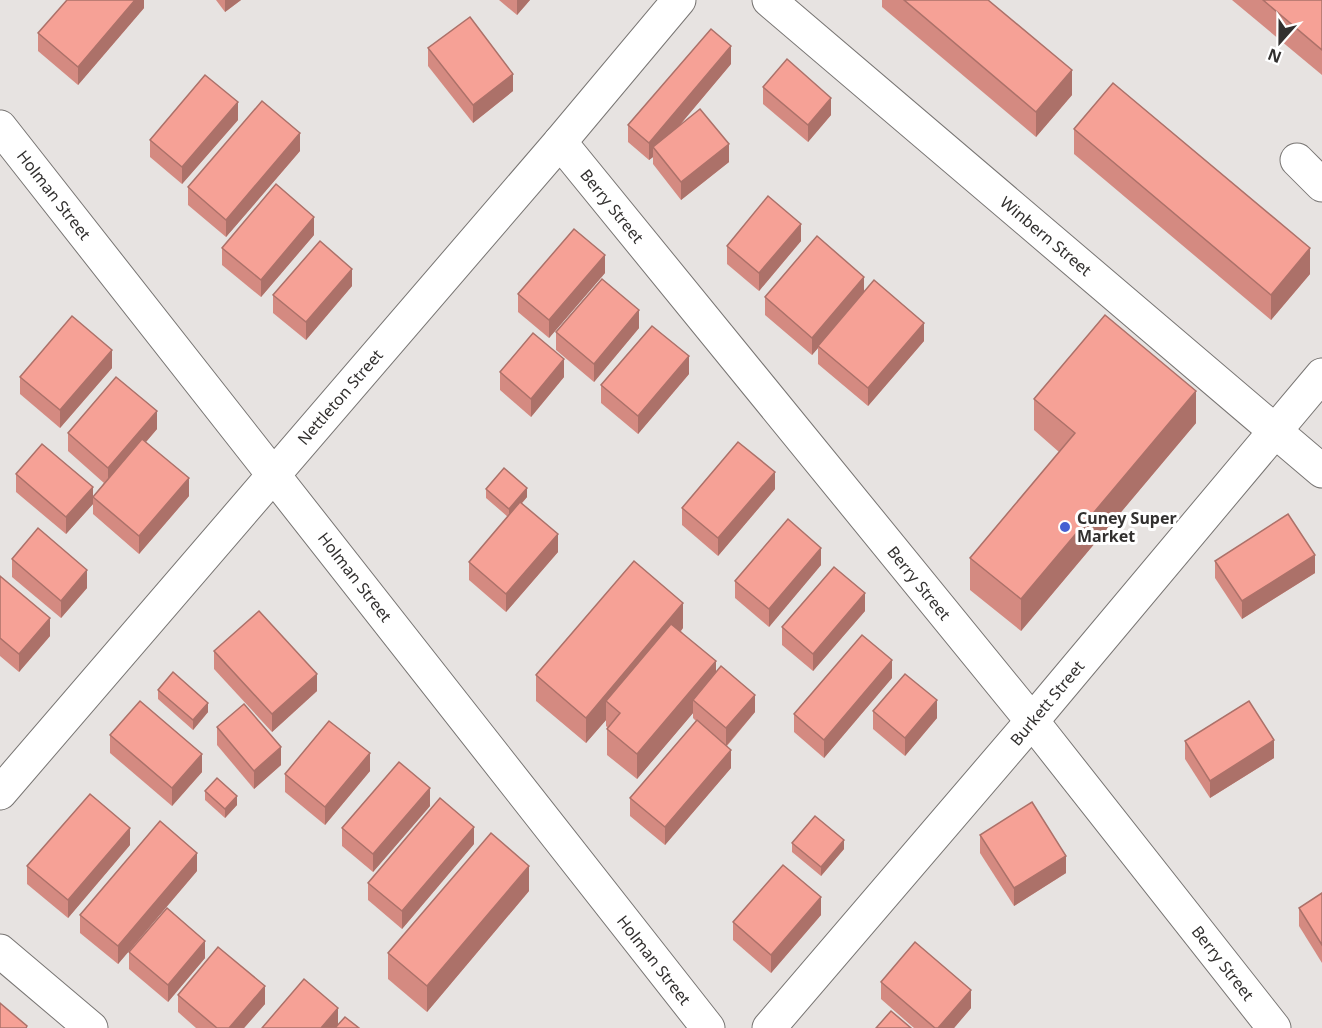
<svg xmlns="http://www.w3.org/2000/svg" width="1322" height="1028" viewBox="0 0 1322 1028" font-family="'Noto Sans',sans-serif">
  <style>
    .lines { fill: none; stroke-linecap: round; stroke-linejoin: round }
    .minor-casing { stroke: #787573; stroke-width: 35 }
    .minor { stroke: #fff; stroke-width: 33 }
    .wall { fill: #d48a81 }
    .shaded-wall { fill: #ac7169 }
    .building { fill: #f6a196; stroke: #ac7169; stroke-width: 1.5 }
    .poi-dot { fill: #455fd2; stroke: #fff; stroke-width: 2 }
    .labels { text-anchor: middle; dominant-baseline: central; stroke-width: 6; stroke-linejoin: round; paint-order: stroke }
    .street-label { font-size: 16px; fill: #32302f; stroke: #fff }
    .poi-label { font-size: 16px; font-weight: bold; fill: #32302f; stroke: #fff; text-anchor: start }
  </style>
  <rect width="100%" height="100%" fill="#e7e3e1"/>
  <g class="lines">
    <g class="minor-casing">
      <g id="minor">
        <path d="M769 0 1322 471"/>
        <path d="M0 127 708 1028"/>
        <path d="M560 142 1032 721 1274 1028"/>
        <path d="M1297 160 1322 185"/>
        <path d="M0 793 560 142 679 0"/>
        <path d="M0 951 91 1028"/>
        <path d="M769 1028 1032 721 1322 375"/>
      </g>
    </g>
    <use href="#minor" class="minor"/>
  </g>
  <g class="wall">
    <path d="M144 0V8L78 85 38 51V33Z"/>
    <path d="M216 0H241L225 12Z"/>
    <path d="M499 0H530L517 15Z"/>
    <path d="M882 0H988L1072 95 1036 137 882 7Z"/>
    <path d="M1232 0H1322V75Z"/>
    <path d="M428 48 513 91 473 123 428 66Z"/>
    <path d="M731 64 679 126 729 162 681 200 653 164V157L649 160 628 142V125Z"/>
    <path d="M763 87 831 115 808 142 763 104Z"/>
    <path d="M238 120 182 184 150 157V140Z"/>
    <path d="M1074 129 1310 274 1271 320 1074 154Z"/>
    <path d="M300 151 226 237 188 205V187Z"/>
    <path d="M314 235 261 297 222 265V248Z"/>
    <path d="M801 241 759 291 727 264V246Z"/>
    <path d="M605 273 549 338 518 312V294Z"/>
    <path d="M352 286 306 340 273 313V295Z"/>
    <path d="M864 292 924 341 868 406 818 364V348L812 355 765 315V297Z"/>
    <path d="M639 328 594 382 556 350V332Z"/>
    <path d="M112 368 60 428 20 394V377Z"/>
    <path d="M500 372 564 377 531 417 500 390Z"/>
    <path d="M689 374 638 434 601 403V385Z"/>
    <path d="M1034 399 1196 423 1021 631 970 590V558L1059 452 1034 430Z"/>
    <path d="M157 429 146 442 189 496 139 554 93 514V497L104 483 68 451V433Z"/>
    <path d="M16 474 93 504 66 534 16 492Z"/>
    <path d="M486 489 527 497 522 503 558 552 506 612 469 580V562L508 517 486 498Z"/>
    <path d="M775 489 718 556 682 525V508Z"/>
    <path d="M12 559 87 588 61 618 12 577Z"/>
    <path d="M1215 561 1315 573 1242 619 1215 578Z"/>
    <path d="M821 565 769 627 735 598V581Z"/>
    <path d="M0 576 50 636 19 672 0 656Z"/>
    <path d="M865 611 813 671 782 645V627Z"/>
    <path d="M683 628 681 631 716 673 755 712 727 746 731 768 665 845 630 816V798L696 721 693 718V713L637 779 607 755V729L608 728 606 726V720L586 743 536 701V675Z"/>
    <path d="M214 651 317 691 272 732 214 669Z"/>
    <path d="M892 678 824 758 794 732V714Z"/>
    <path d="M158 690 208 712 193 730 158 699Z"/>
    <path d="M873 711 937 718 905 756 873 729Z"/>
    <path d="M217 727 281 765 254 789 217 745Z"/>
    <path d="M110 735 202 772 172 806 110 753Z"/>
    <path d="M1185 741 1274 758 1210 798 1185 759Z"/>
    <path d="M370 771 325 825 285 792V774Z"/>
    <path d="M205 791 237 805 225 818 205 800Z"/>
    <path d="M430 806 373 872 342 846V828Z"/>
    <path d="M980 835 1066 873 1014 906 980 853Z"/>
    <path d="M792 843 844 849 821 876 792 852Z"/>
    <path d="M474 844 402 929 368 900V883Z"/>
    <path d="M130 845 68 918 27 884V866Z"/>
    <path d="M197 871 118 964 80 933V915Z"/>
    <path d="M529 891 427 1012 388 979V953Z"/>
    <path d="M1322 893V963L1299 926V908Z"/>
    <path d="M821 915 771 973 733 940V922Z"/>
    <path d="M129 952 205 958 168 1002 129 969Z"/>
    <path d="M881 982 971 1008 954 1028H914L881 999Z"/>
    <path d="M178 995 265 1004 244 1028H196L178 1012Z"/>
  </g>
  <g class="shaded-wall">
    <path d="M135 0H144V8L78 85V67Z"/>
    <path d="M225 0H241L225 12Z"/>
    <path d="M517 0H530L517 15Z"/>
    <path d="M731 46V64L657 152 653 147V157L649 160V143Z"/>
    <path d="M1072 70V95L1036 137V112Z"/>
    <path d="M513 74V91L473 123V105Z"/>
    <path d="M831 98V115L808 142V125Z"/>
    <path d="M238 102V120L182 184V167Z"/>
    <path d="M300 133V151L226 237V220Z"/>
    <path d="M729 144V162L681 200V182Z"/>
    <path d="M314 217V235L261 297V280Z"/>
    <path d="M801 224V241L759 291V273Z"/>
    <path d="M1310 248V274L1271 320V295Z"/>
    <path d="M605 255V273L549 338V320Z"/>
    <path d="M352 269V286L306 340V322Z"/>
    <path d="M864 277V294L818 346V348L812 355V338Z"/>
    <path d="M639 310V328L594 382V364Z"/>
    <path d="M924 323V341L868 406V388Z"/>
    <path d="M112 350V368L60 428V410Z"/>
    <path d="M689 356V374L638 434V416Z"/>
    <path d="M564 359V377L531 417V399Z"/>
    <path d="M1196 391V423L1021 631V599Z"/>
    <path d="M157 411V429L108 486V468Z"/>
    <path d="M775 472V489L718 556V538Z"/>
    <path d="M189 478V496L139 554V536Z"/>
    <path d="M93 487V504L66 534V517Z"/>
    <path d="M527 488V497L509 518V509Z"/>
    <path d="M558 534V552L506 612V594Z"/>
    <path d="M821 548V565L769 627V609Z"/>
    <path d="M1315 555V573L1242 619V601Z"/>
    <path d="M87 570V588L61 618V601Z"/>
    <path d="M865 593V611L813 671V654Z"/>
    <path d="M683 603V628L615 709 606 701V720L586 743V718Z"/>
    <path d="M50 618V636L19 672V654Z"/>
    <path d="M892 660V678L824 758V740Z"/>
    <path d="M716 661V686L693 700V713L637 779V754Z"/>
    <path d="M317 674V691L272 732V714Z"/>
    <path d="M755 695V712L726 746V728Z"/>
    <path d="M937 700V718L905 756V738Z"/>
    <path d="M208 703V712L193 730V720Z"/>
    <path d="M1274 740V758L1210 798V781Z"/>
    <path d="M281 747V765L254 789V771Z"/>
    <path d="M731 750V768L665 845V827Z"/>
    <path d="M370 753V771L325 825V807Z"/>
    <path d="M202 754V772L172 806V788Z"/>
    <path d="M430 788V806L373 872V854Z"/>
    <path d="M237 796V805L225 818V809Z"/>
    <path d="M474 827V844L402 929V911Z"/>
    <path d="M130 828V845L68 918V900Z"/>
    <path d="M844 840V849L821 876V867Z"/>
    <path d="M197 853V871L118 964V946Z"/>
    <path d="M1066 856V873L1014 906V888Z"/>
    <path d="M529 866V891L427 1012V986Z"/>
    <path d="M821 897V915L771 973V955Z"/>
    <path d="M205 941V958L168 1002V985Z"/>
    <path d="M265 986V1004L244 1028H229Z"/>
    <path d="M971 990V1008L954 1028H938Z"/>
    <path d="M338 1008V1026L336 1028H321Z"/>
  </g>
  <g class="building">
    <path d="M67 0H135L78 67 38 33Z"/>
    <path d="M904 0H988L1072 70 1036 112Z"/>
    <path d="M1263 0H1322V50Z"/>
    <path d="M470 17 513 74 473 105 428 48Z"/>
    <path d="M711 29 731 46 649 143 628 125Z"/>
    <path d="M787 59 831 98 808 125 763 87Z"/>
    <path d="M205 75 238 102 182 167 150 140Z"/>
    <path d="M1113 83 1310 248 1271 295 1074 129Z"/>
    <path d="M262 101 300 133 226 220 188 187Z"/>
    <path d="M700 109 729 144 681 182 653 147Z"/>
    <path d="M276 184 314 217 261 280 222 248Z"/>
    <path d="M768 196 801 224 759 273 727 246Z"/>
    <path d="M574 229 605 255 549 320 518 294Z"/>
    <path d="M817 236 864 277 812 338 765 297Z"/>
    <path d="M320 241 352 269 306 322 273 295Z"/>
    <path d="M602 279 639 310 594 364 556 332Z"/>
    <path d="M874 280 924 323 868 388 818 346Z"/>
    <path d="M1105 315 1196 391 1021 599 970 558 1075 433 1034 399Z"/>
    <path d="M72 316 112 350 60 410 20 377Z"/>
    <path d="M652 326 689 356 638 416 601 385Z"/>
    <path d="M533 333 564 359 531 399 500 372Z"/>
    <path d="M116 377 157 411 108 468 68 433Z"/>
    <path d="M142 439 189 478 139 536 93 497Z"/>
    <path d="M738 442 775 472 718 538 682 508Z"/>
    <path d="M42 444 93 487 66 517 16 474Z"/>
    <path d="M504 468 527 488 509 509 486 489Z"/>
    <path d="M520 502 558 534 506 594 469 562Z"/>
    <path d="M1288 514 1315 555 1242 601 1215 561Z"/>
    <path d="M788 519 821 548 769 609 735 581Z"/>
    <path d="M38 528 87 570 61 601 12 559Z"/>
    <path d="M634 561 683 603 586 718 536 675Z"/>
    <path d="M834 567 865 593 813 654 782 627Z"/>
    <path d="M0 576 50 618 19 654 0 638Z"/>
    <path d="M259 611 317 674 272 714 214 651Z"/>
    <path d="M671 624 716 661 637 754 607 729 620 713 606 701Z"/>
    <path d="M862 635 892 660 824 740 794 714Z"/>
    <path d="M721 666 755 695 726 728 693 700Z"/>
    <path d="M173 672 208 703 193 720 158 690Z"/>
    <path d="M905 674 937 700 905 738 873 711Z"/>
    <path d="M140 701 202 754 172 788 110 735Z"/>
    <path d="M1249 701 1274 740 1210 781 1185 741Z"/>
    <path d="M244 704 281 747 254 771 217 727Z"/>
    <path d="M697 720 731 750 665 827 630 798Z"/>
    <path d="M329 721 370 753 325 807 285 774Z"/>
    <path d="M399 762 430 788 373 854 342 828Z"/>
    <path d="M217 778 237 796 225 809 205 791Z"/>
    <path d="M90 794 130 828 68 900 27 866Z"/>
    <path d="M440 798 474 827 402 911 368 883Z"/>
    <path d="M1032 802 1066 856 1014 888 980 835Z"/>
    <path d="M815 816 844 840 821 867 792 843Z"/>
    <path d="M160 821 197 853 118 946 80 915Z"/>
    <path d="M491 833 529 866 427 986 388 953Z"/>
    <path d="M783 865 821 897 771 955 733 922Z"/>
    <path d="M1322 893V945L1299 908Z"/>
    <path d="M167 908 205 941 168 985 129 952Z"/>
    <path d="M915 942 971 990 938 1028H935L881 982Z"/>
    <path d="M218 947 265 986 229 1028H217L178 995Z"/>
    <path d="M304 979 338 1008 321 1028H262Z"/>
    <path d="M0 1003 27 1026 26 1028H0Z"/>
    <path d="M891 1011 911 1028H876Z"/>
    <path d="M345 1017 359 1028H335Z"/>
  </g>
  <circle class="poi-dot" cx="1065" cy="527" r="6"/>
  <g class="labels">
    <g class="street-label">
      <text transform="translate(54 195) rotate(52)">Holman Street</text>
      <text transform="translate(612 206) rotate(51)">Berry Street</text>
      <text transform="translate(1046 236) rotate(40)">Winbern Street</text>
      <text transform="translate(340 397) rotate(-49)">Nettleton Street</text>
      <text transform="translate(355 577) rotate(52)">Holman Street</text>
      <text transform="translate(919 583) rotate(51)">Berry Street</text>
      <text transform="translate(1047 703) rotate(-50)">Burkett Street</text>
      <text transform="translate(654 960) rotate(52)">Holman Street</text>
      <text transform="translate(1223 963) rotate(52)">Berry Street</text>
    </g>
    <g class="poi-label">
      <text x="1077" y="518">Cuney Super<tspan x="1077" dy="18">Market</tspan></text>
    </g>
  </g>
  <g transform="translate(1280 42) rotate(201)" stroke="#ffffff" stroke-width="4.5" paint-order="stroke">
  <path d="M0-4.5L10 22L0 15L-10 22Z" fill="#32302f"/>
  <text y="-9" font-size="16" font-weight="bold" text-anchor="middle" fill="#32302f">N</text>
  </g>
</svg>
